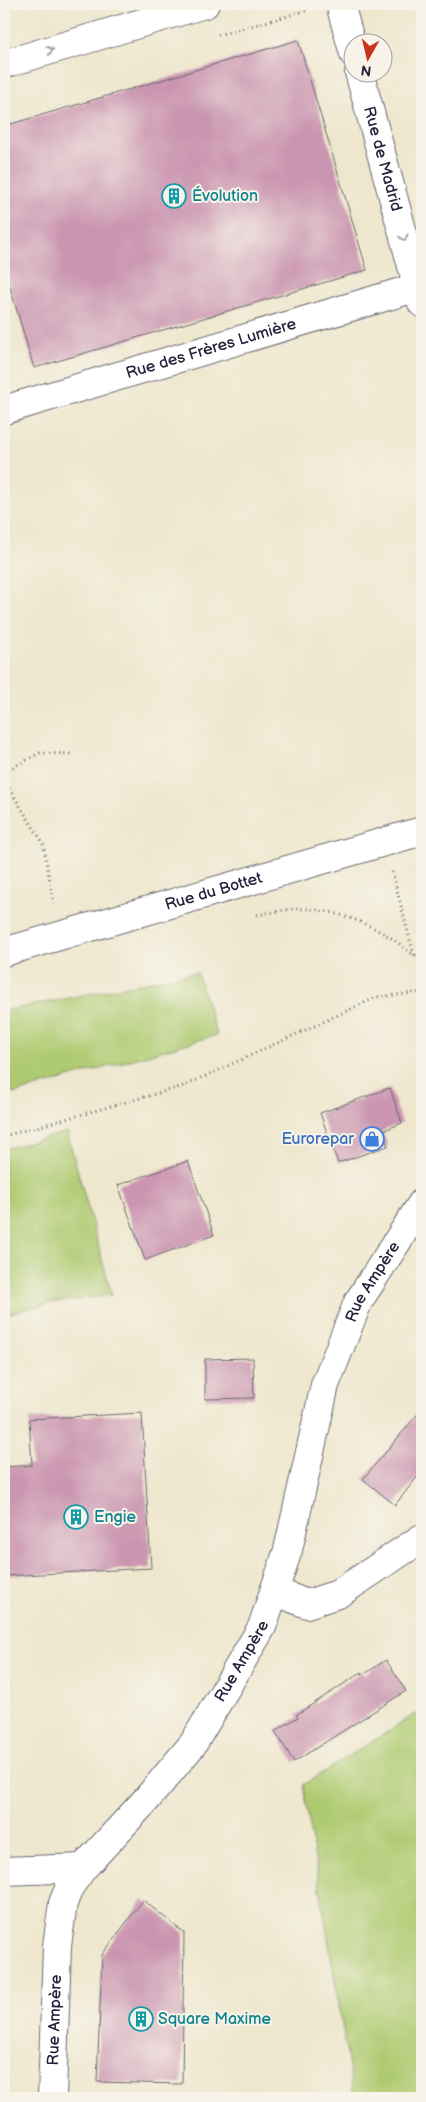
<svg xmlns="http://www.w3.org/2000/svg" width="426" height="2102" viewBox="0 0 426 2102" font-family="'Balsamiq Sans',sans-serif">
  <style>
    .green { fill: #afcb71; stroke: #687656 }
    .building { fill: #ca95b0 }
    .lines { fill: none; stroke-linecap: round; stroke-linejoin: round }
    .minor-casing { stroke: #69676e; stroke-width: 30 }
    .path { stroke: #69676e; stroke-width: 3; stroke-dasharray: 1 4; stroke-linecap: butt }
    .minor { stroke: #fff; stroke-width: 28 }
    .oneway { stroke: #9c9ca7 }
    .labels { text-anchor: middle; dominant-baseline: central; stroke-width: 4; stroke-linejoin: round; paint-order: stroke }
    .street-label { font-size: 16px; fill: #22223b; stroke: #f7f3e8 }
    .culture-label { font-size: 16px; fill: #0d838f; stroke: #f7f3e8; text-anchor: start }
    .shop-label { font-size: 16px; fill: #366cbe; stroke: #f7f3e8; text-anchor: end }
  </style>
  <rect width="100%" height="100%" fill="#f7f3e8"/>
  <filter id="ink" filterUnits="userSpaceOnUse"><feTurbulence type="fractalNoise" baseFrequency=".02" numOctaves="2"/><feDisplacementMap in="SourceGraphic" scale="10" xChannelSelector="R" yChannelSelector="G"/><feConvolveMatrix kernelMatrix="1 2 1 2 8 2 1 2 1" color-interpolation-filters="sRGB"/></filter>
  <filter id="wash" filterUnits="userSpaceOnUse"><feTurbulence type="fractalNoise" baseFrequency=".0096" numOctaves="4" result="noise"/><feDisplacementMap in="SourceGraphic" scale="20" xChannelSelector="R" yChannelSelector="G"/><feGaussianBlur stdDeviation="1.12" result="paint"/><feColorMatrix in="noise" values="0 0 0 0 0 0 0 0 0 0 0 0 0 0 0 0 0 1.4 0 .05"/><feComposite in="paint" operator="in"/></filter>
  <g filter="url(#wash)">
    <rect width="100%" height="100%" fill="#eee7cd"/>
    <g class="green">
      <path d="M197 972 217 1035 13 1094 4 1057V1011Z"/>
      <path d="M67 1132 112 1295 51 1303 4 1315V1149Z"/>
      <path d="M422 1710V2098H354L303 1785Z"/>
    </g>
    <g id="blocks">
      <g class="building">
        <path d="M298 40 367 270 34 368 4 267V126Z"/>
        <path d="M390 1088 402 1123 382 1131 388 1146 338 1163 320 1113Z"/>
        <path d="M188 1161 214 1235 145 1260 118 1185Z"/>
        <path d="M253 1358 254 1398 205 1399V1359Z"/>
        <path d="M422 1409V1471L395 1505 363 1479Z"/>
        <path d="M142 1413 151 1568 4 1576V1467L32 1465 29 1419Z"/>
        <path d="M386 1660 406 1691 294 1762 275 1731 298 1717 296 1715 362 1672 363 1675Z"/>
        <path d="M143 1900 184 1933 182 2084 97 2082 102 1955Z"/>
      </g>
    </g>
  </g>
  <g filter="url(#ink)">
    <use href="#blocks" fill-opacity="0" stroke="#69676e" stroke-width="1"/>
    <g class="lines">
      <g class="minor-casing">
        <g id="minor">
          <path d="M340 4 354 54"/>
          <path d="M4 64 205 4"/>
          <path id="s1" d="M359 72 422 303"/>
          <path id="s2" d="M4 410 418 287"/>
          <path id="s3" d="M4 952 422 831"/>
          <path d="M274 1591 307 1604 338 1594 422 1538"/>
          <path d="M4 1871 83 1868"/>
          <path id="s4" d="M52 2098 57 1946 63 1903 70 1886 83 1868 146 1800 193 1744 262 1627 288 1550 325 1385 358 1302 422 1203"/>
        </g>
      </g>
      <g class="path">
        <path d="M218 35 309 10"/>
        <path d="M4 772 40 753 74 754"/>
        <path d="M4 780 43 843 54 904"/>
        <path d="M392 872 414 955"/>
        <path d="M257 915C269 913 282 910 295 909 328 907 363 921 390 937 401 944 409 955 422 957"/>
        <path d="M4 1136 184 1086 377 997 422 992"/>
      </g>
      <use href="#minor" class="minor"/>
    </g>
    <defs><path id="oneway-chevron" d="M-2-3.5L2.5 0L-2 3.5" fill="none" stroke-width="1.6" stroke-linecap="round" stroke-linejoin="round" transform="scale(1.25)"/></defs>
    <g class="oneway">
      <use href="#oneway-chevron" transform="translate(50 50) rotate(-17)"/>
      <use href="#oneway-chevron" transform="translate(404 238) rotate(75)"/>
    </g>
  </g>
  <defs>
    <g id="building-ring" transform="scale(1.25)"><circle r="9.5" fill="#f7f3e8" stroke="#0f9aa8" stroke-width="1.5"/><path d="M-4-6H4V6H1V3H-1V6H-4ZM-2.5-4.3h1.7v1.8h-1.7ZM.8-4.3h1.7v1.8H.8ZM-2.5-1h1.7V.8h-1.7ZM.8-1h1.7V.8H.8Z" fill="#0f9aa8"/></g>
    <g id="shop-ring" transform="scale(1.25)"><circle r="9.5" fill="#f7f3e8" stroke="#3f7fe0" stroke-width="1.5"/><path d="M-5-2.5h2.3a2.7 3.5 0 0 1 5.4 0H5L5.5 6h-11ZM-1.5-2.5h3a1.5 2.3 0 0 0-3 0Z" fill="#3f7fe0"/></g>
  </defs>
  <g fill-rule="evenodd">
    <use href="#building-ring" x="174" y="196"/>
    <use href="#shop-ring" x="372" y="1139"/>
    <use href="#building-ring" x="76" y="1517"/>
    <use href="#building-ring" x="141" y="2019"/>
  </g>
  <g class="labels">
    <g class="street-label">
      <text stroke="none"><textPath href="#s1" startOffset="90">Rue de Madrid</textPath></text>
      <text stroke="none"><textPath href="#s2" startOffset="216">Rue des Frères Lumière</textPath></text>
      <text stroke="none"><textPath href="#s3" startOffset="218">Rue du Bottet</textPath></text>
      <text stroke="none"><textPath href="#s4" startOffset="902">Rue Ampère</textPath></text>
      <text stroke="none"><textPath href="#s4" startOffset="498">Rue Ampère</textPath></text>
      <text stroke="none"><textPath href="#s4" startOffset="78">Rue Ampère</textPath></text>
    </g>
    <g class="culture-label">
      <text x="192" y="196">Évolution</text>
      <text x="94" y="1517">Engie</text>
      <text x="158" y="2019">Square Maxime</text>
    </g>
    <g class="shop-label">
      <text x="354" y="1139">Eurorepar</text>
    </g>
  </g>
  <rect width="426" height="2102" fill="none" stroke="#f7f3e8" stroke-width="20"/>
  <g transform="translate(368 58) rotate(188)"><circle r="24" fill="#f7f3e8" stroke="#a29fa3"/>
  <path d="M0-4L9 19L0 12L-9 19Z" fill="#c8321e"/>
  <text y="-8" font-size="14" font-weight="bold" text-anchor="middle" fill="#22223b">N</text>
  </g>
</svg>
